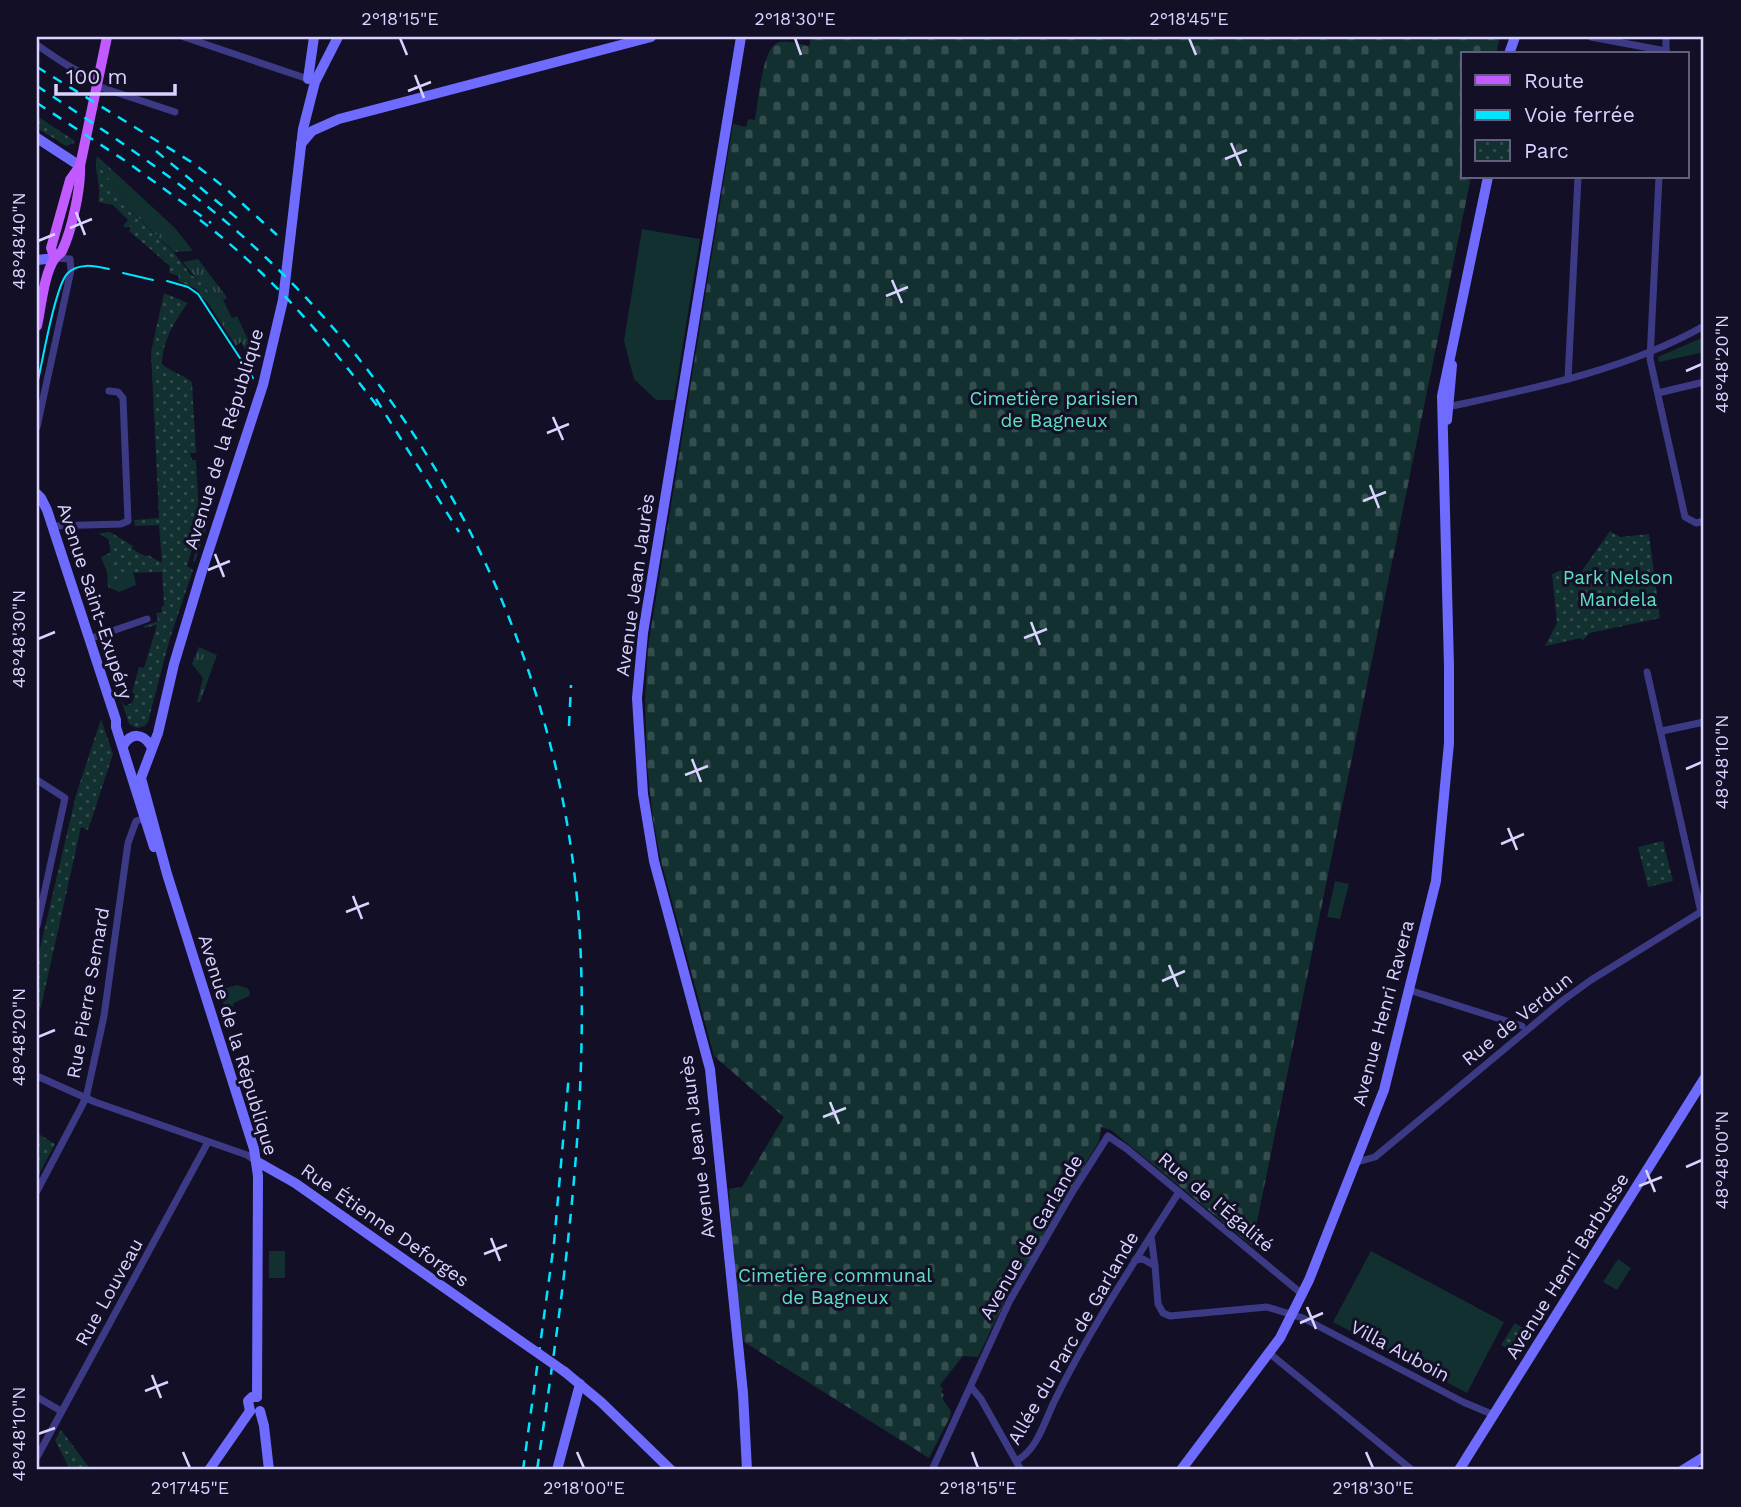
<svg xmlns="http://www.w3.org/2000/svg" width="1741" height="1507" viewBox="0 0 1741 1507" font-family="'Work Sans',sans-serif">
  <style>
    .grass { fill: url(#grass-tufts) }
    .forest { fill: url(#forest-firs) }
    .cemetery { fill: url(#cemetery-stones) }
    .park { fill: url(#park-dots) }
    .pitch { fill: #12302f }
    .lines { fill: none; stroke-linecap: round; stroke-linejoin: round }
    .street { stroke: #3d3a85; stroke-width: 7 }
    .secondary { stroke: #6f6bff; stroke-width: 10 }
    .primary { stroke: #c25bff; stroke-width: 10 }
    .tram { stroke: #00e5ff; stroke-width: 2 }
    .rail { stroke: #00e5ff; stroke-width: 2.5; stroke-dasharray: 10 9; stroke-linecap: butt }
    .secondary-bridge { stroke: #6f6bff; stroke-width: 10 }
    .ticks { fill: none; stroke: #d9d4ff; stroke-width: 2.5 }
    .labels { text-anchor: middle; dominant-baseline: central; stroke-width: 6; stroke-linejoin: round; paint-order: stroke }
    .park-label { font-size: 19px; fill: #5fe0c0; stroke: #130f26 }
    .street-label { font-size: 19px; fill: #d9d4ff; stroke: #130f26 }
    .neatline { fill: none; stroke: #d9d4ff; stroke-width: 2.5 }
    .ticks-label { font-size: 18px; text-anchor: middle; fill: #d9d4ff }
  </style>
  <defs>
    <pattern id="grass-tufts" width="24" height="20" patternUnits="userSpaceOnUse" patternTransform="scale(1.75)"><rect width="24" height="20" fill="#12302f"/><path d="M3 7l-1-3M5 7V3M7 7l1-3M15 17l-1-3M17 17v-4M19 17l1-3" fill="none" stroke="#344d4e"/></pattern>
    <pattern id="forest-firs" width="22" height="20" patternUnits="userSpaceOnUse" patternTransform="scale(1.75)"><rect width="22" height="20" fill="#12302f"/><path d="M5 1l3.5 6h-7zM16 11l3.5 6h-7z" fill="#344d4e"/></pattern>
    <pattern id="cemetery-stones" width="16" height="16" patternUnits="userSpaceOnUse" patternTransform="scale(1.75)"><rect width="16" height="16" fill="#12302f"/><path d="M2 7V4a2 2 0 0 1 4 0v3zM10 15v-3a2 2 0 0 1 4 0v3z" fill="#344d4e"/></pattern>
    <pattern id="park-dots" width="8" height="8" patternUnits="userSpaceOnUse" patternTransform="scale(1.75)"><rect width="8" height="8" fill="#12302f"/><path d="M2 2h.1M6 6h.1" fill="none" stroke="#344d4e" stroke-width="1.8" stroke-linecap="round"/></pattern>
  </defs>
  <rect width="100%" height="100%" fill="#130f26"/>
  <g class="grass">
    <path d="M97 156 175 228 193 251 174 252 131 211 96 161Z"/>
    <path d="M198 259 226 296 227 298 223 300 232 318 237 316 258 361 253 363 241 342 236 346 206 300 209 292C201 281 191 274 183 262Z"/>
    <path d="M1704 337V352L1659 362 1658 357Z"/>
    <path d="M199 647 217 655 200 702H197L203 678 192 664Z"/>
    <path d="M237 985 247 988 250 992 249 996 234 1003 232 1009 226 1011 219 990Z"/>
  </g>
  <path class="forest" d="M110 553C128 560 133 566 136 585L119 592 108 587 107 572 101 557Z"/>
  <path class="cemetery" d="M811 37H1500L1496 54H1463V177H1471L1252 1246 1111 1130 1101 1127 1099 1141 1004 1303 978 1357 963 1356 940 1385 943 1389 941 1392 944 1395 942 1398 951 1411 950 1417 929 1458 744 1342 734 1274 729 1189 742 1187 784 1117 714 1056 661 861 653 819 647 765 645 699 648 647 733 124 746 127 748 119 755 120C758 103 762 54 775 44 783 38 800 44 809 46Z"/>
  <g class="park">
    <path d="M37 116 75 141 74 143 66 146 37 128Z"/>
    <path d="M96 161 131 211 174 253 191 275 201 281 209 293 206 302 196 289 178 281 179 276 169 273 170 266 129 231 131 228 129 226 126 228 123 226 128 220 113 205 98 202C102 186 95 176 96 161Z"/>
    <path d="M164 293 188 303C175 320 162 342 162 364 171 372 182 374 192 382L196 453H190L192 460H196L199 516H210L195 562 193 561 198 544 197 531H193L194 543 187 566 193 570 170 638 148 722 145 726 137 728 129 724 121 700 125 706 132 703 135 694 132 692 139 667 144 668 157 625 144 628V626L158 621 156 613 162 612 161 608 164 605 162 572 125 573 127 582 123 583 114 579 107 578 113 576 109 540 99 533 110 532 133 546 132 549 145 556 148 555 162 563 159 525 135 526 134 520 159 518 151 352Z"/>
    <path d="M1610 531 1620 537 1649 534 1660 618 1590 633 1582 641 1581 638 1545 646 1557 623 1552 574 1569 567 1579 575Z"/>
    <path d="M101 719 113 754 88 830 81 827 41 1007 37 1015V961L76 795Z"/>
    <path d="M1663 841 1673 881 1648 887 1638 847Z"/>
    <path d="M37 1133 55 1144 37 1178Z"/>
    <path d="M1515 1323 1530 1333 1516 1354 1501 1345Z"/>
    <path d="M61 1430 91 1470H70L55 1440Z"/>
  </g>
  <g class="pitch">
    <path d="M642 229 700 239 674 400H656L634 379 624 341Z"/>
    <path d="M1335 881 1349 884 1340 919 1327 917Z"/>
    <rect x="269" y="1251" width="16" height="27"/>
    <path d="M1371 1251 1504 1322 1467 1393 1333 1322Z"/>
    <path d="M1618 1259 1631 1268 1617 1290 1603 1282Z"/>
  </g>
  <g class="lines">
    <g class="street">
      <path d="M184 37 308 79"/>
      <path d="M1591 37 1666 51"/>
      <path d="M37 45C56 58 76 73 98 79"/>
      <path d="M1666 54V37"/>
      <path d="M97 86 175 112"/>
      <path d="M1659 177 1650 359 1685 517 1696 523 1704 521"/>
      <path d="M1568 379 1578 177"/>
      <path d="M1658 393 1704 382"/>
      <path d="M1448 407C1535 388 1626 370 1704 326"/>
      <path d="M37 427 71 270 70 259 56 258"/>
      <path d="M52 526 121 524 128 521 123 398 118 392 109 391"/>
      <path d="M89 639 147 619"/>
      <path d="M1647 672 1701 912"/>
      <path d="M1662 731 1704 722"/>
      <path d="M37 780 65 798 37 926"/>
      <path d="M1409 990 1522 1026"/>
      <path d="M37 1076 95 1102 247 1155 256 1161"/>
      <path d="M1357 1162 1375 1157 1562 1001 1591 980 1704 910"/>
      <path d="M37 1191 86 1098 104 1016 128 843 136 821 149 817"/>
      <path d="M1151 1236 1155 1266"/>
      <path d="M1135 1260 1143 1259 1155 1266 1158 1304 1163 1313 1170 1316 1267 1307 1303 1318 1463 1402 1494 1415"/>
      <path d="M1269 1353 1412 1470"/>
      <path d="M971 1387 981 1399 1021 1470"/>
      <path d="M37 1397 61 1411"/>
      <path d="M37 1457 208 1142"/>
      <path d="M1016 1461C1036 1451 1044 1424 1053 1404 1089 1330 1135 1261 1179 1192"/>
      <path d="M932 1470 1009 1302 1073 1191 1108 1136 1127 1149 1302 1294"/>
    </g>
    <g class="secondary">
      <path d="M741 37 643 633 637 698 643 794 654 861 710 1069 743 1393 747 1470"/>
      <path d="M1509 54 1515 37"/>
      <path d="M308 79 314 37"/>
      <path d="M37 138 80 166"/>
      <path d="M301 144 312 131 339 119 651 37"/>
      <path d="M37 260 55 258"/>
      <path d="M1447 420 1452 365"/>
      <path d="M37 494 41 498 47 510 116 720V727L154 847"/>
      <path d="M123 746C131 732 143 733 151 746"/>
      <path d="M256 1161 295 1183 479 1312"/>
      <path d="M565 1372 601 1402 671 1470"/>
      <path d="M257 1397 258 1176 254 1149 167 874 141 778 158 733 174 664 202 571 263 385 283 300 303 129 315 82 338 37"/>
      <path d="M250 1411 248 1401 252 1397H257"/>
      <path d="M260 1411 264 1426 269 1470"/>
      <path d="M209 1470 250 1411"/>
      <path d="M557 1470 580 1384"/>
      <path d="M1181 1470 1280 1338 1309 1280 1384 1090 1436 881 1449 743V666L1442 396 1488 177"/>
      <path d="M1459 1470 1704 1079"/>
      <path d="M1683 1470 1704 1457"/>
    </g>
    <g class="primary">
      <path d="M55 258 51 248 70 180 80 166 107 37"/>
      <path d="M37 326C41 308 44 273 55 258 57 255 61 254 62 251 72 230 81 188 80 166"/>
    </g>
    <g class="tram">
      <path d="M123 273 153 280"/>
      <path d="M167 281 188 287 198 294 253 378"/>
      <path d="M37 385C42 364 55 287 67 274 78 262 95 266 109 269"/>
    </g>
    <g class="rail">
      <path d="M37 67 193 163 224 187 277 235"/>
      <path d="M37 86C114 137 193 189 261 253 450 429 566 680 580 938 589 1116 563 1295 537 1470"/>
      <path d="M37 103 127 162 211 223"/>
      <path d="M156 151 237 218"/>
      <path d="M200 220C270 273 325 338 378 407"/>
      <path d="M376 399 459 532"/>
      <path d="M569 726 571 685"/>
      <path d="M523 1470 554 1243 569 1074"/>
    </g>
    <path class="secondary-bridge" d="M479 1312 565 1372"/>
  </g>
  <path class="ticks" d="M400 38 407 55M795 38 801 55M1189 38 1196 55M415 75 424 98M408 91 431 82M1231 143 1241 166M1225 159 1247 150M76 212 85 235M70 228 92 219M38 241 55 234M892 280 902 303M886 296 908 287M1686 371 1702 364M553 417 563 440M547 433 569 424M1370 485 1379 508M1363 501 1386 492M215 554 224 577M208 570 230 561M1031 622 1040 645M1024 638 1047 629M38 639 55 632M692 759 701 782M1686 769 1702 762M685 775 708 766M1508 828 1517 850M1501 844 1524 834M353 896 362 919M346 912 369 903M1169 965 1178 987M1162 981 1185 971M38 1037 55 1030M830 1102 839 1124M823 1117 846 1108M1686 1167 1702 1160M1646 1170 1655 1192M1639 1186 1662 1177M491 1238 500 1261M484 1254 507 1245M1307 1307 1316 1329M1300 1323 1323 1313M152 1375 161 1398M145 1391 168 1382M38 1434 55 1428M183 1452 190 1468M577 1452 584 1468M972 1452 978 1468M1366 1452 1373 1468"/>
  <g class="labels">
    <g class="park-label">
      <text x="1054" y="398">Cimetière parisien<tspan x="1054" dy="22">de Bagneux</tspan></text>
      <text x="1618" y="577">Park Nelson<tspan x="1618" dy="22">Mandela</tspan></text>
      <text x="835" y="1275">Cimetière communal<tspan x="835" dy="22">de Bagneux</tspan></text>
    </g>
    <g class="street-label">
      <text transform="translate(224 439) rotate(-73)">Avenue de la République</text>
      <text transform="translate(635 585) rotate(-82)">Avenue Jean Jaurès</text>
      <text transform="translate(95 601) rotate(72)">Avenue Saint-Exupéry</text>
      <text transform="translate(88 993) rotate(-80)">Rue Pierre Semard</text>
      <text transform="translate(1383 1013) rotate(-75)">Avenue Henri Ravera</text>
      <text transform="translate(1517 1019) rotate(-39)">Rue de Verdun</text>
      <text transform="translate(238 1045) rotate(73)">Avenue de la République</text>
      <text transform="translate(697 1147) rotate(-97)">Avenue Jean Jaurès</text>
      <text transform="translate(1216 1202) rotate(40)">Rue de l'Égalité</text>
      <text transform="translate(385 1225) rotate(35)">Rue Étienne Deforges</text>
      <text transform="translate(1031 1237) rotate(-60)">Avenue de Garlande</text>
      <text transform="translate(1567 1266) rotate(-58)">Avenue Henri Barbusse</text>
      <text transform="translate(109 1292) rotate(-61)">Rue Louveau</text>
      <text transform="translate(1073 1338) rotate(-60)">Allée du Parc de Garlande</text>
      <text transform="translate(1400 1351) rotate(28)">Villa Auboin</text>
    </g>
  </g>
  <rect width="1741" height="1507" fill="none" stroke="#130f26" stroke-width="77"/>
  <rect x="1461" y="52" width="228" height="126" fill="#130f26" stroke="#625e7d" stroke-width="2"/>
  <rect x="1475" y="75" width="35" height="10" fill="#c25bff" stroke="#625e7d" stroke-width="2"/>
  <text x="1524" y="88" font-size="21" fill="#d9d4ff">Route</text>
  <rect x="1475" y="110" width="35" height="10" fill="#00e5ff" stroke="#625e7d" stroke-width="2"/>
  <text x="1524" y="122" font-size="21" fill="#d9d4ff">Voie ferrée</text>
  <rect x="1475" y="140" width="35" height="21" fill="url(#park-dots)" stroke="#625e7d" stroke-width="2"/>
  <text x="1524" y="158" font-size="21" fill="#d9d4ff">Parc</text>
  <path d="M56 84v10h119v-10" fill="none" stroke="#d9d4ff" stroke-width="3.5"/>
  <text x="66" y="84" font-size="21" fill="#d9d4ff" stroke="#130f26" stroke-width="5" paint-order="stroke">100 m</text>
  <rect x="38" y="38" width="1664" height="1430" class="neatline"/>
  <g class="ticks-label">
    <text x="400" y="25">2°18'15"E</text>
    <text x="795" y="25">2°18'30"E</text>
    <text x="1189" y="25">2°18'45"E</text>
    <text transform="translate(19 241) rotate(-90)" y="6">48°48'40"N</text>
    <text transform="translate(1722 364) rotate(-90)" y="6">48°48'20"N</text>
    <text transform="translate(19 639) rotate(-90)" y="6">48°48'30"N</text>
    <text transform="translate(1722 762) rotate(-90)" y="6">48°48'10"N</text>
    <text transform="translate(19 1037) rotate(-90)" y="6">48°48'20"N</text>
    <text transform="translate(1722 1160) rotate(-90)" y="6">48°48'00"N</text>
    <text transform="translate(19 1434) rotate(-90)" y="6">48°48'10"N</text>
    <text x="190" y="1494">2°17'45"E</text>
    <text x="584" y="1494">2°18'00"E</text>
    <text x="978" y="1494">2°18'15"E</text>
    <text x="1373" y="1494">2°18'30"E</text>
  </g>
</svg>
